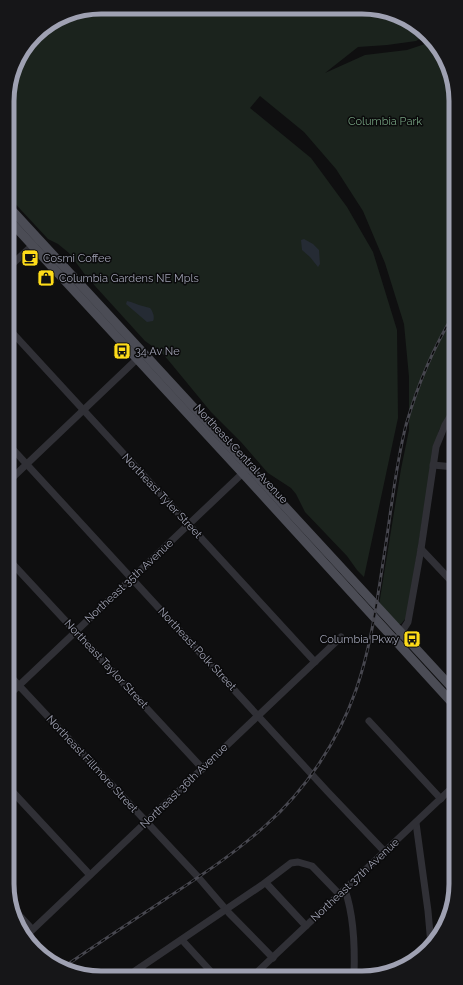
<svg xmlns="http://www.w3.org/2000/svg" width="463" height="985" viewBox="0 0 463 985" font-family="Raleway,sans-serif">
  <style>
    .green { fill: #1b231d }
    .water { fill: #252b34 }
    .lines { fill: none; stroke-linecap: round; stroke-linejoin: round }
    .minor { stroke: #303036; stroke-width: 7 }
    .major { stroke: #4b4c55; stroke-width: 9 }
    .rail-casing { stroke: #47474f; stroke-width: 3 }
    .rail { stroke: #0a0a0b; stroke-width: 1.5; stroke-dasharray: 4.5; stroke-linecap: butt }
    .labels { text-anchor: middle; dominant-baseline: central; stroke-width: 3; stroke-linejoin: round; paint-order: stroke }
    .park-label { font-size: 11px; fill: #749f7f; stroke: #0a0a0b }
    .poi-label { font-size: 11px; fill: #9fa1b2; stroke: #0a0a0b; text-anchor: start }
    .street-label { font-size: 11px; fill: #9fa1b2; stroke: #0a0a0b }
    .rim { fill: none; stroke: #9fa1b2; stroke-width: 5 }
  </style>
  <rect width="100%" height="100%" fill="#0f0f10"/>
  <path class="green" d="M101 7 380 9 424 30 427 35 416 41 387 45 358 47 325 73 365 55 407 50 431 42 453 76 454 405 439 430 433 452 409 604 406 618 401 624H397L379 605 401 469 409 430V377L404 324 385 263 363 211 336 169 304 132 260 96 250 108 311 158 347 207 373 252 397 330 398 418 364 577 357 570 347 556 305 512 296 494 291 488 268 473 241 442 211 412 169 361 162 353 145 341 86 276 69 253 58 244 48 239 8 196V89L17 59 39 30 65 14Z"/>
  <g class="water">
    <path d="M304 239 313 244 319 250 320 264 318 267 310 257 302 250 301 240Z"/>
    <path d="M127 301 131 302 139 305 150 308C153 311 155 318 153 321L147 322C140 316 133 310 126 304Z"/>
  </g>
  <g class="lines">
    <g class="minor">
      <path d="M8 268 36 242"/>
      <path d="M9 329 315 662"/>
      <path d="M9 445 327 791 385 852"/>
      <path d="M433 465 454 467"/>
      <path d="M9 481 137 359"/>
      <path d="M421 549 455 585"/>
      <path d="M9 560 203 769"/>
      <path d="M399 636 408 622 421 549 436 447 445 425 454 410"/>
      <path d="M10 676 198 877 229 913 273 958"/>
      <path d="M10 694 246 470"/>
      <path d="M369 721 441 799"/>
      <path d="M10 789 90 875"/>
      <path d="M416 823 428 911 431 945"/>
      <path d="M266 883 306 926"/>
      <path d="M345 890C354 916 355 947 354 975"/>
      <path d="M10 905 32 929"/>
      <path d="M27 935 341 637"/>
      <path d="M182 940 215 976"/>
      <path d="M140 968 148 976"/>
      <path d="M254 975 455 785"/>
      <path d="M130 976 135 971 262 885 291 863 298 862 312 866 340 895"/>
    </g>
    <g class="major">
      <path d="M8 206 455 691"/>
      <path d="M8 219 247 478 455 706"/>
    </g>
    <g class="rail-casing">
      <path id="rail" d="M64 967C97 944 131 922 164 900 199 877 234 854 265 826 306 790 338 741 356 690 371 647 377 601 384 556 391 513 395 468 406 425 417 387 433 348 454 314"/>
    </g>
    <use href="#rail" class="rail"/>
  </g>
  <defs>
    <g id="cafe-square" transform="scale(0.9)"><rect x="-9" y="-9" width="18" height="18" rx="4" fill="#fedc19" stroke="#0a0a0b"/><path d="M-5.5-4.5H6V0H3Q3 3.5 0 3.5H-2.5Q-5.5 3.5-5.5 0ZM3-3.2v2h1.7v-2ZM-6 4.5H4V6H-6Z" fill="#111"/></g>
    <g id="shop-square" transform="scale(0.9)"><rect x="-9" y="-9" width="18" height="18" rx="4" fill="#fedc19" stroke="#0a0a0b"/><path d="M-5-2.5h2.3a2.7 3.5 0 0 1 5.4 0H5L5.5 6h-11ZM-1.5-2.5h3a1.5 2.3 0 0 0-3 0Z" fill="#111"/></g>
    <g id="bus-square" transform="scale(0.9)"><rect x="-9" y="-9" width="18" height="18" rx="4" fill="#fedc19" stroke="#0a0a0b"/><path d="M-5-6H5V4H4V6H2V4H-2V6H-4V4H-5ZM-3.5-4V0h7V-4ZM-3.5 1.2v1.5H-2V1.2ZM2 1.2v1.5H3.5V1.2Z" fill="#111"/></g>
  </defs>
  <g fill-rule="evenodd">
    <use href="#cafe-square" x="30" y="258"/>
    <use href="#shop-square" x="46" y="278"/>
    <use href="#bus-square" x="122" y="351"/>
    <use href="#bus-square" x="412" y="639"/>
  </g>
  <g class="labels">
    <g class="park-label">
      <text x="385" y="121">Columbia Park</text>
    </g>
    <g class="poi-label">
      <text x="43" y="258">Cosmi Coffee</text>
      <text x="59" y="278">Columbia Gardens NE Mpls</text>
      <text x="135" y="351">34 Av Ne</text>
      <text x="399" y="639" text-anchor="end">Columbia Pkwy</text>
    </g>
    <g class="street-label">
      <text transform="translate(241 454) rotate(47)">Northeast Central Avenue</text>
      <text transform="translate(162 496) rotate(47)">Northeast Tyler Street</text>
      <text transform="translate(129 581) rotate(-43)">Northeast 35th Avenue</text>
      <text transform="translate(197 649) rotate(47)">Northeast Polk Street</text>
      <text transform="translate(106 664) rotate(47)">Northeast Taylor Street</text>
      <text transform="translate(92 764) rotate(47)">Northeast Fillmore Street</text>
      <text transform="translate(184 786) rotate(-44)">Northeast 36th Avenue</text>
      <text transform="translate(355 880) rotate(-43)">Northeast 37th Avenue</text>
    </g>
  </g>
  <path d="M0 0H463V985H0ZM101 14H362A87 87 0 0 1 449 101V884A87 87 0 0 1 362 971H101A87 87 0 0 1 14 884V101A87 87 0 0 1 101 14Z" fill="#161618" fill-rule="evenodd"/>
  <path class="rim" d="M101 14H362A87 87 0 0 1 449 101V884A87 87 0 0 1 362 971H101A87 87 0 0 1 14 884V101A87 87 0 0 1 101 14Z"/>
</svg>
